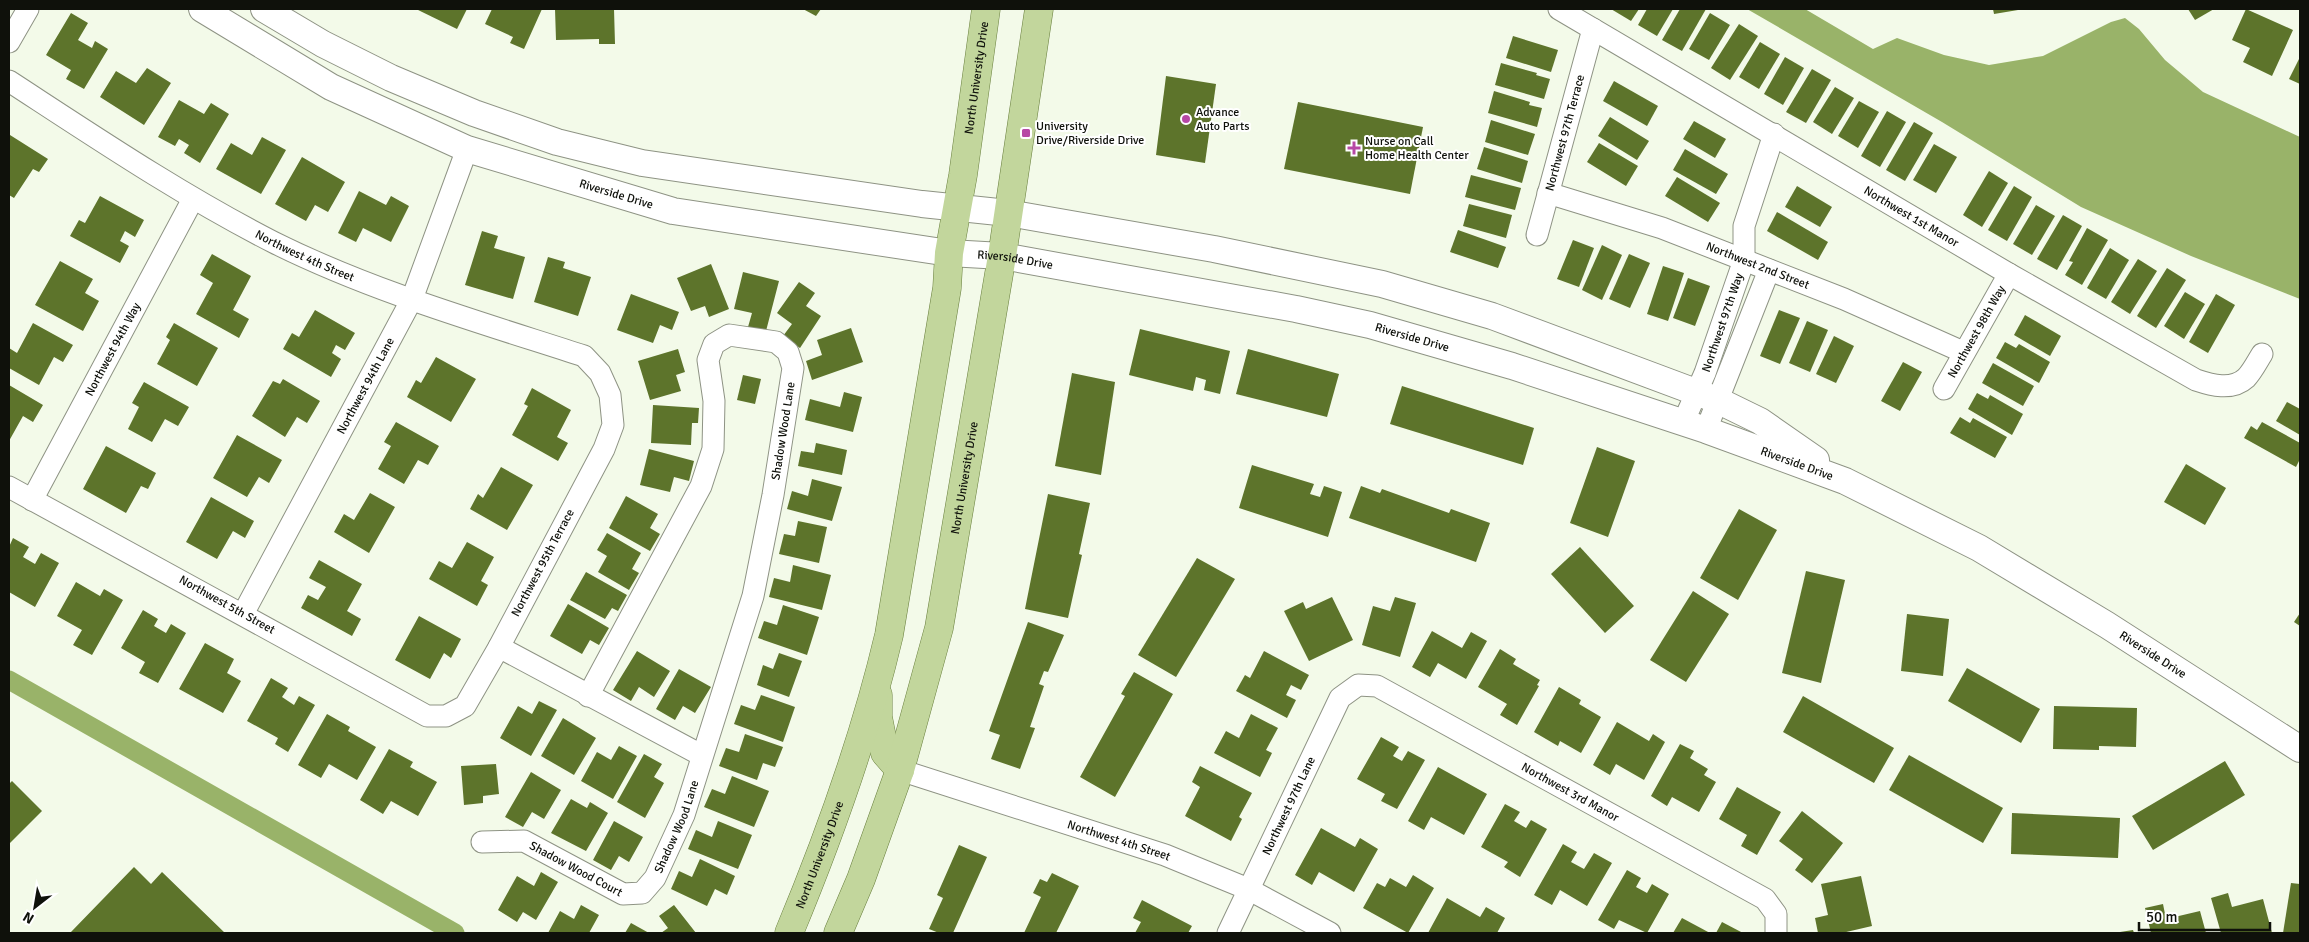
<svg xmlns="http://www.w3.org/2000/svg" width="2309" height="942" viewBox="0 0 2309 942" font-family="Signika,sans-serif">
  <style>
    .water { fill: #99b369 }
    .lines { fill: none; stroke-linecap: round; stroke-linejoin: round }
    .canal { stroke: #99b369; stroke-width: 19 }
    .building { fill: #5d742b }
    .minor-casing { stroke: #8e9384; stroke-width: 23 }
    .tertiary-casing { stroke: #8e9384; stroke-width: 28 }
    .primary-casing { stroke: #697f3e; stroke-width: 29 }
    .minor { stroke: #fff; stroke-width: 21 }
    .tertiary { stroke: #fff; stroke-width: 26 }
    .primary { stroke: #c2d69c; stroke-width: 28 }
    .poi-dot { fill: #b748a5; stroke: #fff; stroke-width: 2 }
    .labels { text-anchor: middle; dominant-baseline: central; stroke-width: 4; stroke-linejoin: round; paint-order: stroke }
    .street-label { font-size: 12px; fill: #0f110b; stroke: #fff }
    .poi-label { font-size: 12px; fill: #0f110b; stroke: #fff; text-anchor: start }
  </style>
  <rect width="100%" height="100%" fill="#f3fae9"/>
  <path class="water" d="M1747 9H1805L1873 49 1897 38 1944 55 1989 65 2043 56 2111 22 2125 18 2139 29 2165 60 2203 92 2300 137V299L2191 256 2081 207 1942 122Z"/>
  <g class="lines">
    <path class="canal" d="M9 680 455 933"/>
  </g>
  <g class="building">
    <path d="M416 9H467L457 29Z"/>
    <path d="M492 9H542L524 49 510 43 513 37 485 24Z"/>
    <path d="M555 9H614L615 44H599V39L556 40Z"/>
    <path d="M803 9H821L816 16Z"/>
    <path d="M1611 9H1639L1631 21Z"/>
    <path d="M1647 9H1673L1657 36 1638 25Z"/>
    <path d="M1680 9H1706L1682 51 1662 40Z"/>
    <path d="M1993 9H2018V10L1994 14Z"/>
    <path d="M2188 9H2214L2195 20Z"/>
    <path d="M2246 9 2293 30 2272 76 2243 62 2250 48 2232 40Z"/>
    <path d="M71 13 88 23 78 40 92 48 95 41 108 49 84 89 66 79 71 70 46 55Z"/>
    <path d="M1710 13 1730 25 1709 60 1689 49Z"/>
    <path d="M1739 24 1758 36 1730 80 1711 68Z"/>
    <path d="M1513 36 1558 50 1551 72 1506 58Z"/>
    <path d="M1760 42 1780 54 1759 89 1739 77Z"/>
    <path d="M1785 57 1804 68 1783 105 1764 94Z"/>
    <path d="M2300 57V84L2289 79Z"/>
    <path d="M1501 63 1537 73 1536 75 1550 79 1544 99 1495 85Z"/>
    <path d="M147 68 171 83 144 125 100 97 116 71 136 83Z"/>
    <path d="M1812 69 1831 80 1806 123 1786 112Z"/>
    <path d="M1166 76 1216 84 1205 163 1156 155Z"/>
    <path d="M1614 81 1658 106 1647 126 1603 101Z"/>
    <path d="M1835 87 1854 98 1832 134 1813 122Z"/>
    <path d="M1494 91 1530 102 1529 105 1542 108 1537 127 1488 113Z"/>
    <path d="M179 100 204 114 211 103 229 114 200 163 184 153 189 145 179 139 175 146 158 137Z"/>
    <path d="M1859 101 1879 112 1858 148 1838 136Z"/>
    <path d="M1298 102 1423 127 1410 194 1284 169Z"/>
    <path d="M1887 111 1906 122 1880 167 1861 156Z"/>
    <path d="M1610 117 1649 141 1637 160 1598 136Z"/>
    <path d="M1491 120 1535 134 1528 155 1485 142Z"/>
    <path d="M1694 121 1726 139 1715 158 1683 139Z"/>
    <path d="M1914 122 1933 133 1905 181 1886 170Z"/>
    <path d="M10 135 48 159 39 172 33 169 14 198 9 195Z"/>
    <path d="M262 137 286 150 261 194 216 169 231 143 252 155Z"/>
    <path d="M1599 143 1638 166 1626 186 1587 162Z"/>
    <path d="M1934 144 1957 157 1936 193 1913 180Z"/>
    <path d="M1484 147 1528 161 1522 183 1477 169Z"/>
    <path d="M1685 149 1728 174 1716 194 1673 170Z"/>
    <path d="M302 157 345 182 328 212 315 205 306 221 275 204Z"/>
    <path d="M1989 171 2008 183 1982 227 1963 215Z"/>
    <path d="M1471 175 1521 188 1515 210 1465 197Z"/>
    <path d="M1677 177 1720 203 1708 222 1665 196Z"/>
    <path d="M1797 186 1832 207 1820 227 1785 207Z"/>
    <path d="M2014 186 2032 197 2007 241 1988 230Z"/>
    <path d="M359 191 386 205 391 196 409 206 391 242 363 228 356 242 338 233Z"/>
    <path d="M100 196 144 220 135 237 125 231 120 241 129 246 120 263 70 236 79 220 85 223Z"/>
    <path d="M1469 204 1512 215 1506 238 1463 226Z"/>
    <path d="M2036 205 2055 216 2032 255 2013 244Z"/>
    <path d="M1777 212 1828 242 1818 260 1767 231Z"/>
    <path d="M2063 215 2082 226 2057 270 2037 259Z"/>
    <path d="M2087 228 2108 240 2082 285 2065 275 2073 262 2069 261Z"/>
    <path d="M1458 230 1506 247 1498 268 1450 252Z"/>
    <path d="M482 231 498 236 494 248 525 257 513 299 465 285Z"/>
    <path d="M1573 240 1594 248 1579 287 1557 279Z"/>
    <path d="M1602 245 1622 255 1602 300 1582 290Z"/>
    <path d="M2110 248 2129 260 2106 299 2087 288Z"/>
    <path d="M212 254 251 276 233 310 249 319 239 338 196 314 213 283 200 275Z"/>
    <path d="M1629 254 1650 263 1630 308 1609 299Z"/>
    <path d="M548 257 565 262 563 268 591 277 578 316 534 302Z"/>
    <path d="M2138 259 2157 271 2130 314 2111 302Z"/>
    <path d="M60 261 93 279 85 293 99 301 83 331 35 305Z"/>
    <path d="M711 264 729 309 709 317 705 306 691 311 677 278Z"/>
    <path d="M1663 266 1684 273 1668 321 1647 314Z"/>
    <path d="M2167 268 2186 280 2156 328 2137 316Z"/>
    <path d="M743 272 779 281 766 331 748 327 752 313 734 309Z"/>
    <path d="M1688 278 1710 286 1695 326 1673 318Z"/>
    <path d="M799 282 815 293 806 306 821 316 800 348 783 336 792 324 777 313Z"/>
    <path d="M2185 292 2205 304 2184 339 2164 326Z"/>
    <path d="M631 294 679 312 672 330 660 325 653 343 617 330Z"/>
    <path d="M2216 294 2235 305 2208 353 2189 342Z"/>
    <path d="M315 310 355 333 345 350 336 345 332 353 341 359 331 377 283 349 292 333 299 337Z"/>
    <path d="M1779 310 1800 318 1780 364 1760 356Z"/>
    <path d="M2025 315 2061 336 2050 356 2014 335Z"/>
    <path d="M1807 321 1828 330 1810 372 1789 363Z"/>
    <path d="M33 323 73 345 63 362 54 357 39 385 9 368V348L17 353Z"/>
    <path d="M174 323 218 348 197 386 157 364 170 340 166 337Z"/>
    <path d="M851 328 863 362 812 380 806 361 822 355 817 340Z"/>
    <path d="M1140 329 1230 351 1220 394 1204 390 1206 380 1196 377 1193 391 1129 375Z"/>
    <path d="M1834 336 1854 346 1836 383 1816 374Z"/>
    <path d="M2005 342 2016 348 2019 344 2050 362 2039 383 1996 358Z"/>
    <path d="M678 349 685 372 676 375 681 391 650 400 638 361Z"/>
    <path d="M1248 349 1339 374 1327 417 1236 394Z"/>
    <path d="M436 357 476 379 451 422 407 397 416 380 421 383Z"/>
    <path d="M1903 362 1922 372 1900 411 1881 401Z"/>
    <path d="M1993 363 2034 386 2023 406 1982 383Z"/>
    <path d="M1072 373 1115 382 1101 475 1055 466Z"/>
    <path d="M743 375 761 379 755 404 737 400Z"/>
    <path d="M283 379 320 401 307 423 297 417 285 437 252 416 273 381 280 384Z"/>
    <path d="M144 382 189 407 178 426 165 419 152 442 128 429 139 407 132 403Z"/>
    <path d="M9 385 43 405 33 422 23 416 9 441Z"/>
    <path d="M1402 386 1534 428 1523 465 1390 424Z"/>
    <path d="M532 388 571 410 557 437 568 443 558 461 512 435 528 406 524 404Z"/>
    <path d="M844 392 862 397 853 432 805 420 810 399 840 407Z"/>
    <path d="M1977 393 1988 399 1990 395 2023 414 2012 435 1968 409Z"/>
    <path d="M2287 402 2300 409V435L2276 421Z"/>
    <path d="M653 405 699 408 698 423H692L691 445 651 443Z"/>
    <path d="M1960 417 1970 423 1973 418 2007 437 1995 458 1950 433Z"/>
    <path d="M396 422 439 446 428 465 418 460 404 484 378 469 391 446 384 442Z"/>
    <path d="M2262 422 2300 443V459L2296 467 2244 438 2251 426 2257 430Z"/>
    <path d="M237 435 282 460 269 483 259 477 247 497 213 478Z"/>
    <path d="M816 443 847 450 842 475 798 466 801 451 814 453Z"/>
    <path d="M106 446 156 473 148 489 141 486 126 513 83 489Z"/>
    <path d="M1597 447 1635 461 1608 537 1570 523Z"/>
    <path d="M649 449 694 461 689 481 674 477 670 492 640 485Z"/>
    <path d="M2186 464 2226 488 2205 525 2164 502Z"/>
    <path d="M1252 465 1314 484 1310 494 1320 497 1324 486 1342 492 1328 537 1239 508Z"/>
    <path d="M501 467 533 485 507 530 470 509 478 494 483 498Z"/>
    <path d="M812 479 842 487 832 521 787 509 792 491 808 496Z"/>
    <path d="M1361 486 1380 493 1382 489 1449 513 1451 509 1490 523 1476 562 1349 518Z"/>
    <path d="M370 493 395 507 369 553 334 532 344 514 354 520Z"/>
    <path d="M1048 494 1090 503 1079 554 1082 555 1068 618 1025 609Z"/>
    <path d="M626 496 658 514 650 528 660 534 650 551 609 528Z"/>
    <path d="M211 497 254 521 245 538 233 531 217 559 186 542Z"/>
    <path d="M1739 509 1777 530 1738 600 1700 578Z"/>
    <path d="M798 521 827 527 819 563 779 554 784 534 795 536Z"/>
    <path d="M607 533 641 553 632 569 639 573 629 590 598 572 607 556 597 550Z"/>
    <path d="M13 538 29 547 23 557 35 564 41 553 59 563 35 607 9 592V547Z"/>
    <path d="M467 542 494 557 481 581 488 585 477 606 429 579 439 561 452 568Z"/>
    <path d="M1580 547 1634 606 1605 633 1551 574Z"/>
    <path d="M1197 558 1235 579 1176 677 1138 655Z"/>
    <path d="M319 560 362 584 347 611 361 619 352 636 301 608 308 595 318 600 326 587 309 578Z"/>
    <path d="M793 565 831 575 822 610 769 597 774 578 790 582Z"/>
    <path d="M1806 571 1845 580 1821 683 1782 673Z"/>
    <path d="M586 572 627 595 618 611 612 608 605 619 570 600Z"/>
    <path d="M76 582 100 596 104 589 123 600 92 655 73 645 82 630 57 616Z"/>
    <path d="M1693 591 1729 614 1686 682 1650 660Z"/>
    <path d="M1332 597 1353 640 1309 661 1284 611 1303 602 1306 609Z"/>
    <path d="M1395 597 1416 603 1400 657 1362 645 1373 606 1390 611Z"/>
    <path d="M568 604 609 628 599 645 590 640 582 654 550 636Z"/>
    <path d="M783 605 819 617 807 655 758 638 764 621 777 625Z"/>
    <path d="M143 610 158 619 154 626 166 633 171 624 186 633 158 683 139 673 145 662 121 648Z"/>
    <path d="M2300 613V626L2294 622Z"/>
    <path d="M1907 614 1949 619 1943 676 1901 671Z"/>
    <path d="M419 616 461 639 451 658 444 653 430 679 395 660Z"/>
    <path d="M1028 622 1064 635 1048 672 1044 671 1039 684 1044 686 1030 727 1035 728 1020 769 991 759 1000 735 989 731Z"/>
    <path d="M1432 631 1462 648 1471 632 1487 641 1466 679 1438 663 1430 677 1412 667Z"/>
    <path d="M205 643 234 659 227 673 241 681 223 713 179 689Z"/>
    <path d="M1500 649 1516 659 1513 664 1540 680 1537 685 1539 686 1517 725 1500 715 1507 704 1478 687Z"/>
    <path d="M637 651 670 671 654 697 639 687 631 701 613 690Z"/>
    <path d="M1264 651 1309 675 1301 690 1291 685 1286 695 1296 700 1287 718 1236 691 1245 675 1250 678Z"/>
    <path d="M779 653 802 661 789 697 757 685 763 665 773 669Z"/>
    <path d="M1967 668 2040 709 2021 743 1948 701Z"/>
    <path d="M679 669 711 687 695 713 683 706 675 720 656 709Z"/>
    <path d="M1134 672 1173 694 1115 797 1080 777 1125 696 1121 694Z"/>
    <path d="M271 678 288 688 282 697 294 705 299 696 315 705 288 752 275 744 278 738 247 721Z"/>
    <path d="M1559 687 1581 700 1579 704 1601 717 1581 753 1560 741 1558 746 1534 732Z"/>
    <path d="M761 695 795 707 783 742 734 724 741 705 755 710Z"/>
    <path d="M1803 696 1894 748 1874 783 1783 732Z"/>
    <path d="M539 701 557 710 531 756 500 738 518 706 532 714Z"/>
    <path d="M2054 706 2137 708 2136 747 2099 746V750L2053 749Z"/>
    <path d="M327 714 350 727 348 731 376 747 357 780 329 764 321 778 298 765Z"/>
    <path d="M1251 714 1278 728 1266 750 1272 753 1260 777 1214 753 1226 731 1239 738Z"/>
    <path d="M563 718 596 738 574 775 541 756Z"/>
    <path d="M1617 722 1649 741 1653 734 1665 742 1644 780 1616 764 1610 775 1593 765Z"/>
    <path d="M745 734 783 747 775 767 763 763 757 780 719 766 726 748 739 752Z"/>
    <path d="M1381 737 1399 747 1393 756 1402 761 1408 751 1425 760 1397 809 1381 801 1385 794 1357 779Z"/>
    <path d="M1680 744 1694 751 1690 758 1708 769 1704 775 1716 782 1699 812 1672 797 1667 806 1651 796Z"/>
    <path d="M619 746 637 756 613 799 581 781 597 752 611 760Z"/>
    <path d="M389 749 413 762 410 767 437 782 418 816 391 801 383 814 360 800Z"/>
    <path d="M644 754 662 764 654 777 664 783 645 818 617 802Z"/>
    <path d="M1909 755 2003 808 1983 843 1889 790Z"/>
    <path d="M2225 761 2245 795 2153 850 2132 816Z"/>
    <path d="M496 764 499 794 483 796V803L464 805 461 766Z"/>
    <path d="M1200 766 1252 793 1239 817 1242 819 1231 841 1185 816 1200 787 1192 782Z"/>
    <path d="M1438 767 1487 794 1464 835 1431 817 1424 830 1408 821Z"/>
    <path d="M531 772 561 790 544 819 532 812 523 827 505 817Z"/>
    <path d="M732 776 769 791 754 827 704 807 712 789 725 794Z"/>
    <path d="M12 781 42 811 9 844V784Z"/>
    <path d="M1737 787 1781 812 1757 855 1741 846 1747 835 1719 819Z"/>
    <path d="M571 799 587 808 590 802 608 813 586 851 551 833Z"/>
    <path d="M1505 804 1520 812 1514 821 1526 828 1531 820 1547 829 1520 877 1504 867 1508 862 1481 847Z"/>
    <path d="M1802 811 1843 843 1812 883 1795 870 1803 859 1779 841Z"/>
    <path d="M2012 813 2120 818 2118 858 2011 854Z"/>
    <path d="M614 821 643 837 629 862 619 856 611 870 593 860Z"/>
    <path d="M718 821 752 835 738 869 688 849 696 830 712 837Z"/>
    <path d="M1321 828 1355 847 1360 838 1378 849 1354 892 1319 872 1312 885 1295 875Z"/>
    <path d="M1563 844 1577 852 1571 862 1584 869 1594 853 1612 863 1587 906 1560 890 1552 905 1534 895Z"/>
    <path d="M959 845 987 857 953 933H939L929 929 943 898 937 895Z"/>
    <path d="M700 859 735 876 727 895 715 889 707 906 671 889 679 871 692 877Z"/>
    <path d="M134 867 151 884 162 872 225 933H70Z"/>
    <path d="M1627 870 1641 878 1636 887 1647 893 1652 884 1669 894 1647 933 1619 920 1614 929 1598 920Z"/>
    <path d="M541 872 558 882 536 920 523 912 517 922 498 910 517 876 534 886Z"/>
    <path d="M1052 873 1079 886 1056 933H1024L1041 897 1033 893 1040 879 1047 882Z"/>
    <path d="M1413 875 1434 888 1408 933 1363 908 1377 883 1385 887 1390 878 1406 887Z"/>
    <path d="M1861 876 1872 926 1842 933H1818L1815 918 1828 915 1821 884Z"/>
    <path d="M2291 883 2300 884V933H2283Z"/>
    <path d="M2228 893 2232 907 2263 899 2272 933H2221L2211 898Z"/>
    <path d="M1447 898 1480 917 1486 907 1505 918 1497 933H1428Z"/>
    <path d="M1142 900 1192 926 1188 933H1135L1141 922 1133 918Z"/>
    <path d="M2163 904 2166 919 2200 911 2206 933H2151L2145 908Z"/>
    <path d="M581 905 599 915 589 933H548L560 911 574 919Z"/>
    <path d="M674 905 696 933H661L668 928 659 916Z"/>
    <path d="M1682 918 1710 933H1673Z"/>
    <path d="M1722 922 1743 933H1716Z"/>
    <path d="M631 923 649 933H625Z"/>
    <path d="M2133 930 2134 933H2120V932Z"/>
  </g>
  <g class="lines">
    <g class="minor-casing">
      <g id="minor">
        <path id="s1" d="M1559 9 2009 274 2196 380C2211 385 2232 391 2246 378 2252 372 2257 362 2262 354"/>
        <path d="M9 42 28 9"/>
        <path id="s2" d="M9 81C95 137 181 195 273 242 371 291 479 322 584 356L600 373 610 395 613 425 604 449 499 647 465 706 446 716H427L9 487"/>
        <path id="s3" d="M1548 193 1662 228 1844 299 1963 352"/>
        <path id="s4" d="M1537 235 1593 29"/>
        <path id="s5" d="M1944 389 2009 274"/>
        <path id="s6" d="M1683 423 1705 373 1744 260V226L1774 134"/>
        <path d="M1706 430 1769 270"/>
        <path id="s7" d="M32 500 193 199"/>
        <path id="s8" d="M243 614 412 299 467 149"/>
        <path d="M499 647 701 755"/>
        <path id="s9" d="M900 770 1165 855 1248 889 1330 933"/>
        <path id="s10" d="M482 842 524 841 623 894 642 893 655 878 684 815 753 596 773 495 793 368 788 352 776 342 729 335 714 344 708 360 714 401 713 449 701 486 588 696"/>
        <path id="s11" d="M1228 933 1340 698 1358 685 1377 686 1765 899 1776 914V933"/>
      </g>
    </g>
    <g class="tertiary-casing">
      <g id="tertiary">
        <path id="s12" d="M202 9 331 87 467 149 673 211 949 253 1002 256 1296 309 1370 325 1512 366 1706 430 1845 481 1979 548 2107 625 2300 749"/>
        <path d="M264 9 323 44 391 78 474 113 557 142 642 163 922 204 1008 213 1214 249 1382 284 1492 316 1717 400 1760 421 1816 460"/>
      </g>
    </g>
    <g class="primary-casing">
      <g id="primary">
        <path d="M878 695V717L885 753 900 770"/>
        <path id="s13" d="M789 933C829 837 865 737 889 635L947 288 949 253 963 175 986 9"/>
        <path id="s14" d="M838 933 861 879 900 770 939 628 1002 256 1039 9"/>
      </g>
    </g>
    <use href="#minor" class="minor"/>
    <use href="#tertiary" class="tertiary"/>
    <use href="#primary" class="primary"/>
  </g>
  <g class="poi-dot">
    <circle cx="1186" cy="119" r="5"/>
    <rect x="1021" y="128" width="10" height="10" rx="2.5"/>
    <path d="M1351.5 140.5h5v5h5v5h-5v5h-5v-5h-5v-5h5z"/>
  </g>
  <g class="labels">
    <g class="street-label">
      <text stroke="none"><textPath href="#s13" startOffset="879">North University Drive</textPath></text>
      <text stroke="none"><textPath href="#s4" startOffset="106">Northwest 97th Terrace</textPath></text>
      <text stroke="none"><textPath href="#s12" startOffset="456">Riverside Drive</textPath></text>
      <text stroke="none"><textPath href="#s1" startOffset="409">Northwest 1st Manor</textPath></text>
      <text stroke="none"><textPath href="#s2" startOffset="344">Northwest 4th Street</textPath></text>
      <text stroke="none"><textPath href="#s12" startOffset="861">Riverside Drive</textPath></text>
      <text stroke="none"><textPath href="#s3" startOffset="222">Northwest 2nd Street</textPath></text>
      <text stroke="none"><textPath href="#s6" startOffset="108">Northwest 97th Way</textPath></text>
      <text stroke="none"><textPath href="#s5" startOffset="66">Northwest 98th Way</textPath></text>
      <text stroke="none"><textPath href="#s12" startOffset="1266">Riverside Drive</textPath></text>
      <text stroke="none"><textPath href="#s7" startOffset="171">Northwest 94th Way</textPath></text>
      <text stroke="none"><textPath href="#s8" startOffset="259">Northwest 94th Lane</textPath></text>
      <text stroke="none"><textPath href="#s10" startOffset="660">Shadow Wood Lane</textPath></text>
      <text stroke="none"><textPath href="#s12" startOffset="1671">Riverside Drive</textPath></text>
      <text stroke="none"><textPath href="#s14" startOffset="474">North University Drive</textPath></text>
      <text transform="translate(543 563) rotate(-62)">Northwest 95th Terrace</text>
      <text transform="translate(227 605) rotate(29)">Northwest 5th Street</text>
      <text stroke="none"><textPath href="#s12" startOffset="2076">Riverside Drive</textPath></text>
      <text stroke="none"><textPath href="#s11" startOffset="522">Northwest 3rd Manor</textPath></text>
      <text stroke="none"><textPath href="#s11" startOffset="141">Northwest 97th Lane</textPath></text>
      <text stroke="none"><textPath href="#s10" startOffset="249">Shadow Wood Lane</textPath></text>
      <text stroke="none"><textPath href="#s9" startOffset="230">Northwest 4th Street</textPath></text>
      <text stroke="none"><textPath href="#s13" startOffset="84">North University Drive</textPath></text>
      <text stroke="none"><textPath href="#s10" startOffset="101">Shadow Wood Court</textPath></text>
    </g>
    <g class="poi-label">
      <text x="1196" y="112">Advance<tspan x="1196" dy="14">Auto Parts</tspan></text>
      <text x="1036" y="126">University<tspan x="1036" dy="14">Drive/Riverside Drive</tspan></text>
      <text x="1365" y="141">Nurse on Call<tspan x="1365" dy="14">Home Health Center</tspan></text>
    </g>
  </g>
  <rect width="2309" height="942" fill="none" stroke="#0f110b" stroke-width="20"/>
  <g transform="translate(35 907) rotate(211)" stroke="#ffffff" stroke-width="4" paint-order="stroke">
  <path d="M0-4L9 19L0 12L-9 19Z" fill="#0f110b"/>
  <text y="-8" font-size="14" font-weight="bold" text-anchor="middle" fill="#0f110b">N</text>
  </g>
  <path d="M2139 922v8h131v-8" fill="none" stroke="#0f110b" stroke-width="2.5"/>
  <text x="2146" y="922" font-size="15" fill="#0f110b" stroke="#ffffff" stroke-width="4" paint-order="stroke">50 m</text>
</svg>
